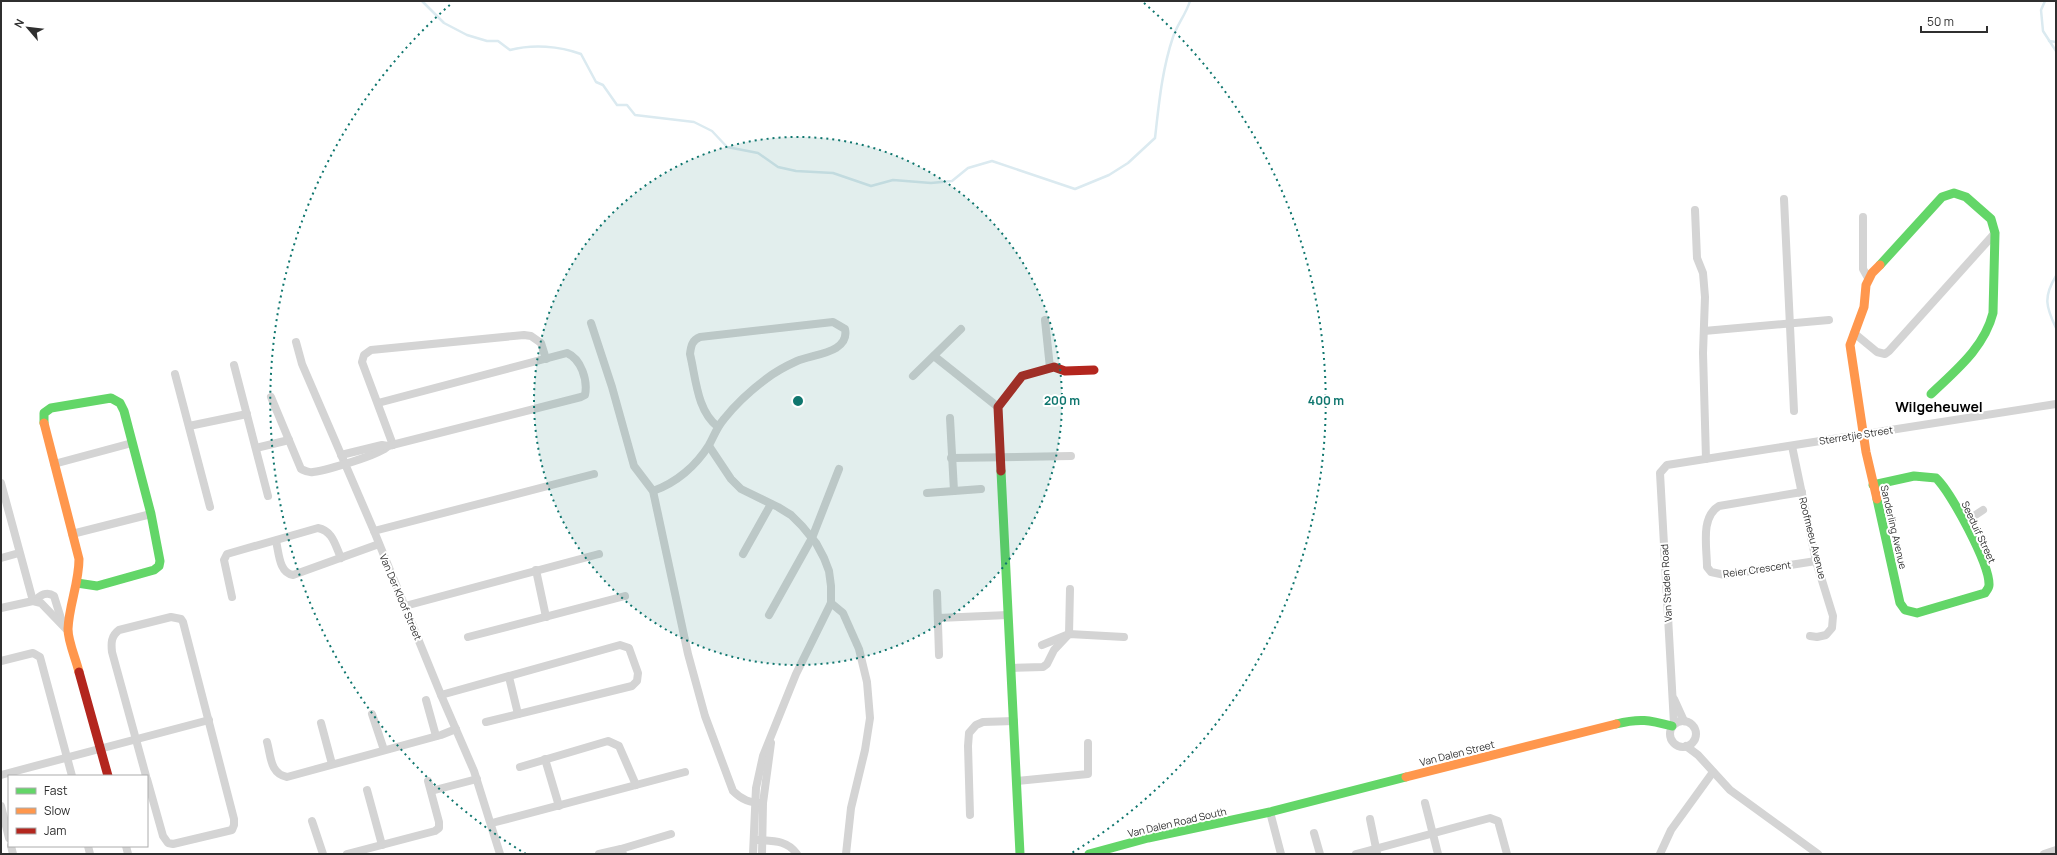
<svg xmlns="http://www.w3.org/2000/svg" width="2057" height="855" viewBox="0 0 2057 855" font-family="Manrope,sans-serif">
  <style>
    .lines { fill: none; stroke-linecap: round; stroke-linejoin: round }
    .stream { stroke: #dbeaf0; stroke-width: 2.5 }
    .street { stroke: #d4d4d4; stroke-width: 8 }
    .fast { stroke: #63d668; stroke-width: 9 }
    .slow { stroke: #ff974d; stroke-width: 9 }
    .jam { stroke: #b3261e; stroke-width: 9 }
    .ring { fill: none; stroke: #0f766e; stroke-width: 2; stroke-dasharray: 2 4 }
    .labels { text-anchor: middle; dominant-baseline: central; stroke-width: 4; stroke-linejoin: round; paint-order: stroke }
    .street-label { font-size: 10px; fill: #2f2f2f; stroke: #fff }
    .district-label { font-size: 14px; font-weight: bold; fill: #000; stroke: #fff }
    .centre { fill: #0f766e; stroke: #fff; stroke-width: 2 }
    .ring-label { font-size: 12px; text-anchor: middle; font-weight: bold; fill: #0f766e; stroke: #fff; stroke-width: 4; stroke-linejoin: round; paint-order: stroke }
  </style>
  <rect width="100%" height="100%" fill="#fff"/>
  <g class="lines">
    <g class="stream">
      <path d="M422 1 444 23 467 35 487 41H498L510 50C533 44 559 46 581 54L596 82 603 85 617 105H627L635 115 694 122 712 131 727 147 758 153 778 167 796 171 833 173 871 186 893 180 931 183 952 181 968 168 992 161 1075 189 1109 175 1128 163 1155 138C1159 103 1162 70 1173 37 1177 25 1186 14 1190 1"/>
      <path d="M2045 1 2041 10 2043 31 2056 51"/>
      <path d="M2049 41 2056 42"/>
      <path d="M2056 276C2043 297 2046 307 2056 328"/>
    </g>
    <g class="street">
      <path d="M1784 199 1794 411"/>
      <path d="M1695 210 1697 258 1703 273 1705 297 1703 353 1706 459"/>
      <path d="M1863 217V269L1868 278"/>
      <path d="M1045 320 1050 368"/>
      <path d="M591 323 612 387 634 466 653 491 688 654 705 716 733 791C742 800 750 803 763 803"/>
      <path d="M1704 331 1829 320"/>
      <path d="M1854 333 1877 352 1885 354 1889 351 1995 233"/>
      <path d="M296 342 302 364 374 531 441 695 474 771 500 854"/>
      <path d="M934 356 998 407"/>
      <path d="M234 365 268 496"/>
      <path d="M175 374 210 507"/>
      <path d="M913 376 961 329"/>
      <path d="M271 397 301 469C305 471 308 473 313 472 327 470 380 455 388 446"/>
      <path d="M950 418 954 491"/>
      <path d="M189 426 247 414"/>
      <path d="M393 445 362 362 364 355 371 350 524 335 531 336 541 343 546 359"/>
      <path d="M709 446 731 479 741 489 778 507 791 515 802 526 816 543 824 558 829 571 831 586V603L796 674 763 756 756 788 753 854"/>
      <path d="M1792 446 1816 561 1833 616 1832 628 1826 635 1817 637 1810 636"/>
      <path d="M256 448 289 440"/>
      <path d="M341 455 382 445 388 446 581 397 585 395C588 380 581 359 567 353L378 403"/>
      <path d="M951 458 1071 456"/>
      <path d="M54 464 132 443"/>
      <path d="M1 483 33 601"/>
      <path d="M653 491C676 483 696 466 709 445 714 436 717 427 724 419 736 404 750 391 766 379 775 372 786 366 797 361 813 354 850 353 845 329L833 322 700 337C692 340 691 346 690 354 696 379 697 411 718 427"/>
      <path d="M1802 492 1719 506C1700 517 1707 548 1707 567L1711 572 1725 575 1816 561"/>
      <path d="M927 493 981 489"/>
      <path d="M1965 522 1983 510"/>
      <path d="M374 531 594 474"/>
      <path d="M72 534 151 514"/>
      <path d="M276 541C279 553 279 573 293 575L379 544"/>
      <path d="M743 554 771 504"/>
      <path d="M1 558 19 553"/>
      <path d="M536 570 546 617"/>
      <path d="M937 593 939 655"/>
      <path d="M232 597 224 560 227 554 318 528C333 531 335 545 341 558"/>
      <path d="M35 601C40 595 47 591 54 596L63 625"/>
      <path d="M831 603 843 613 859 649 867 682 870 718 865 750 851 808 846 854"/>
      <path d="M405 606 599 554"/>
      <path d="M1 608 33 601 41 603 68 631"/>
      <path d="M769 615 812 538 839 469"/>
      <path d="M938 618 1008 615"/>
      <path d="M468 637 625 596"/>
      <path d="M1042 645 1069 634 1124 637"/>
      <path d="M1 661 33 653 40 657 72 776"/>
      <path d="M1011 668 1043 667 1047 664 1054 650 1069 634 1070 589"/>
      <path d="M509 677 518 714"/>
      <path d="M441 695 620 645 629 648 638 673 637 681 632 686 486 722"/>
      <path d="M1674 699 1684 721"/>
      <path d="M426 700 436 736"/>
      <path d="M372 714 384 750"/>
      <circle cx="1683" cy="734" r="13"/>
      <path d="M321 723 332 764"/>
      <path d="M1674 724 1660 473 1667 465 2056 404"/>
      <path d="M267 742C271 756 270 774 287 777L441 735 456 729"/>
      <path d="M1686 746 1698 755 1730 790 1818 854"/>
      <path d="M545 759 559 806"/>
      <path d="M520 767 608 741 619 746 636 785"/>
      <path d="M1 775 209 720"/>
      <path d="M146 776 112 652C111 643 111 636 119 630L171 617 181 619 183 622 234 819V825L232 830 173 844 168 843 163 836 147 779"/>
      <path d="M1017 781 1088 774V743"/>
      <path d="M367 790 382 845"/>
      <path d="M431 791 477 779"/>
      <path d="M1425 803 1438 854"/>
      <path d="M1 806 9 838"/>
      <path d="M1270 812 1281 854"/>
      <path d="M970 815 968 746 969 733 976 725 983 722 1014 721"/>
      <path d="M1370 819 1377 853"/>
      <path d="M312 821 323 854"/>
      <path d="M492 823 685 772"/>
      <path d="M1314 833 1320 854"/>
      <path d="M758 840C773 841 787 840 797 854"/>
      <path d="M11 846 13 854"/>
      <path d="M88 846 90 854"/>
      <path d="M126 846 128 854"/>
      <path d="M621 849 671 834"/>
      <path d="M347 854 435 831 439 828V822L428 781"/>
      <path d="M599 854 621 849 623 854"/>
      <path d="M762 854 763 803 771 743"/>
      <path d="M1356 854 1490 818 1498 821 1507 854"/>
      <path d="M1660 854 1671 830 1713 772"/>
      <path d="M2044 854 2056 850"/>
    </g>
    <g class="fast">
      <path d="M1880 265 1942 197 1954 193 1966 197 1991 219 1995 233 1993 313C1984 348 1956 370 1931 394"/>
      <path d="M44 423V413L51 408 111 398 120 403 124 411 151 514 160 561 159 566 154 570 97 586 77 583"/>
      <path d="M1001 471 1020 854"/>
      <path d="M1873 485 1914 476 1936 478C1951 492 1990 565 1989 585 1989 588 1987 590 1985 593L1917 613 1905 610 1900 603 1877 499"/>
      <path d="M1616 724C1640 718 1649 720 1672 726"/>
      <path d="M1089 854 1148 838 1270 812 1406 777"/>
    </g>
    <g class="slow">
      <path d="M44 423 79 559C79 583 69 605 68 629 68 642 76 659 79 672"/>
      <path d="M1877 499 1866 452 1850 345 1864 307 1866 285 1872 273 1880 265"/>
      <path d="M1406 777 1616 724"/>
    </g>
    <g class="jam">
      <path d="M1001 471 998 407 1022 376 1054 367 1065 371 1094 370"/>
      <path d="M79 672 108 776"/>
    </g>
  </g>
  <circle cx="798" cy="401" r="264" fill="#0f766e" fill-opacity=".12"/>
  <g class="ring">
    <circle cx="798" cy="401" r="264"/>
    <path d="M526 854A528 528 0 0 1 452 3M1144 3A528 528 0 0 1 1070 854"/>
  </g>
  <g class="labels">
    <g class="street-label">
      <text transform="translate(1856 435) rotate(-9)">Sterretjie Street</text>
      <text transform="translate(1894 527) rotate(77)">Sanderling Avenue</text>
      <text transform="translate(1979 532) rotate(65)">Seeduif Street</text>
      <text transform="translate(1813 538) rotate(76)">Roofmeeu Avenue</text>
      <text transform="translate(1757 569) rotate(-8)">Reier Crescent</text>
      <text transform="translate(1666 583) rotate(-93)">Van Staden Road</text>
      <text transform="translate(401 597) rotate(67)">Van Der Kloof Street</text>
      <text transform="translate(1457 753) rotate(-14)">Van Dalen Street</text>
      <text transform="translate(1177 822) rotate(-13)">Van Dalen Road South</text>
    </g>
    <g class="district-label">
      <text x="1939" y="406">Wilgeheuwel</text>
    </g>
  </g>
  <circle cx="798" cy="401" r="6" class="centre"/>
  <g class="ring-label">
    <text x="1062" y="405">200 m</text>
    <text x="1326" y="405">400 m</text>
  </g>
  <rect width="2057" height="855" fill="none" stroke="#2f2f2f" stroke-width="4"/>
  <rect x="8" y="775" width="140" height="72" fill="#ffffff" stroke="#acacac"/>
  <rect x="16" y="788" width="20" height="6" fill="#63d668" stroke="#acacac"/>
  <text x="44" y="795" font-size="12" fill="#2f2f2f">Fast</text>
  <rect x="16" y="808" width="20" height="6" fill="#ff974d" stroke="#acacac"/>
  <text x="44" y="815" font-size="12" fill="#2f2f2f">Slow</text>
  <rect x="16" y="828" width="20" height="6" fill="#b3261e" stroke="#acacac"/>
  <text x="44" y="835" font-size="12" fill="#2f2f2f">Jam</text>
  <g transform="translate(28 28) rotate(298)" stroke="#ffffff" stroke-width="3" paint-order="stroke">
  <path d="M0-3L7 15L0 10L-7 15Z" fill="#2f2f2f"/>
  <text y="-6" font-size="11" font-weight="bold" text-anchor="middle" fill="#2f2f2f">N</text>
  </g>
  <path d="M1921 26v6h66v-6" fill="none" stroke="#2f2f2f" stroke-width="2"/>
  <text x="1927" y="26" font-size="12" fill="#2f2f2f" stroke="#ffffff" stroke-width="3" paint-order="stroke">50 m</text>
</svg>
